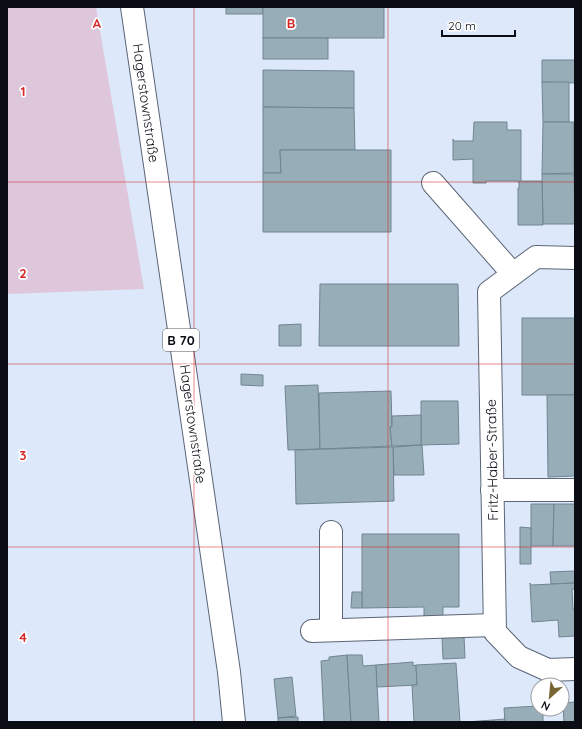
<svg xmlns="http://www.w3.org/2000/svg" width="582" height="729" viewBox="0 0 582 729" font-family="Quicksand,sans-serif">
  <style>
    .green { fill: #dfc7db }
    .building { fill: #97adb7; stroke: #70858f }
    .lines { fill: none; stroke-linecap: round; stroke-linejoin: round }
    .minor-casing { stroke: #5c6576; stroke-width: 24 }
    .major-casing { stroke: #5c6576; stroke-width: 24 }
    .minor { stroke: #fff; stroke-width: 22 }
    .major { stroke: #fff; stroke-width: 22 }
    .grid { fill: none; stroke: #d62828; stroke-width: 1; stroke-opacity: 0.55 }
    .labels { text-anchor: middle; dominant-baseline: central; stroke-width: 3.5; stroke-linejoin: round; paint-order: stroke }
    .shield { fill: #fff; stroke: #54565a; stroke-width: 1 }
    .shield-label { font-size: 13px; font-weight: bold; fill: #0a0d13 }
    .street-label { font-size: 14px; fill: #0a0d13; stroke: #fff }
    .grid-label { font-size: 13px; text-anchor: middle; font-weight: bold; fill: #d62828; stroke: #fff; stroke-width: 3.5; stroke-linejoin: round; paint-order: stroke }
  </style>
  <rect width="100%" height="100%" fill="#dde8fb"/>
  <path class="green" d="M7 7H96L144 289 7 294Z"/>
  <g class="building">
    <rect x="226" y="7" width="37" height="7"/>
    <rect x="263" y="7" width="121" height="31"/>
    <rect x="263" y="38" width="65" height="21"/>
    <path d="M542 60H575V83L542 82Z"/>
    <path d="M263 70 354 71V108L263 107Z"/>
    <path d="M542 82H569V122H543Z"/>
    <path d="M263 107 354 108 355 150H280L281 173H263Z"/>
    <path d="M474 122H507V130H521V181L518 182V181H486V183H473V159L453 160V139L454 141H473Z"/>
    <path d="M543 122H574V173L542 174Z"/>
    <path d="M280 150H391V232H263V173H281Z"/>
    <path d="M574 174 575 224H543L542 174Z"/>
    <path d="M519 181H542L543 225H518V188H519Z"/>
    <path d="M320 284H458L459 346H319Z"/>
    <rect x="522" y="318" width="53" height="77"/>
    <path d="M301 324V346H279V325Z"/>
    <path d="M241 374 263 375V386L241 385Z"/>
    <path d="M318 385 320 449 288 450 285 386Z"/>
    <path d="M391 391 392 427H390L392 446 320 449 319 393Z"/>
    <path d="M547 395H575V476L548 477Z"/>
    <path d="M421 401H458L459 444 421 445Z"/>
    <path d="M421 415V445L392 446 390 427H392V416Z"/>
    <path d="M422 445 424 475H394L393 447Z"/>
    <path d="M393 447 394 501 296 504 295 450Z"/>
    <path d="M531 504H554L553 546H531Z"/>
    <path d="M554 504H575V546H553Z"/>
    <path d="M520 527 531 528V564H520Z"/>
    <path d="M362 534H459V607H443V617H424V607L362 608Z"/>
    <path d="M575 571V583L551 584 550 572Z"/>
    <path d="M530 583 531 585 575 583V589H572L573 609H575V636L559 637 558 620 532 622Z"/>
    <path d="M352 592H362V608H351Z"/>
    <path d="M464 636 465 658 443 659 442 638Z"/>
    <path d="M347 655 351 722H324L321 661 329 660V657Z"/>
    <path d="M347 655H362L363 666 376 665 379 722H351Z"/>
    <path d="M413 662V666L416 665 417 685 377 687 376 665Z"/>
    <path d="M456 663 460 722H414L412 685H417L416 665Z"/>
    <path d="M292 677 296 716 278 718 274 679Z"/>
    <path d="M575 702V722H564L563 703Z"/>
    <path d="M538 706V709H543V722H505L504 708Z"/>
    <path d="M298 717V722H278V718Z"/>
    <path d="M505 719V722H493V720Z"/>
    <path d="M493 720V722H466Z"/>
  </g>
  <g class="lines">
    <g class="minor-casing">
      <g id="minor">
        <path d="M433 183 513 274"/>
        <path d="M575 258 536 257 489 292 495 632 519 657 548 670 575 669"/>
        <path d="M492 490H575"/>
        <path d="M331 532V630"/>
        <path d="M312 631 494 625"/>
      </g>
    </g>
    <g class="major-casing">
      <path id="major" d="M132 7 229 672 234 722"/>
    </g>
    <use href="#minor" class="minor"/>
    <use href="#major" class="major"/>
  </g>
  <path class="grid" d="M194 7V722M388 7V722M7 182H575M7 364H575M7 547H575"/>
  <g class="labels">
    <rect class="shield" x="163" y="329" width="36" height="22" rx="3"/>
    <g class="shield-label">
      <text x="181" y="340">B 70</text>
    </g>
    <g class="street-label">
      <text transform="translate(146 103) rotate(82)">Hagerstownstraße</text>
      <text transform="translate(193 424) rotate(82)">Hagerstownstraße</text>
      <text transform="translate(492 460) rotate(-91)">Fritz-Haber-Straße</text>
    </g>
  </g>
  <g class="grid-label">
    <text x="97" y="28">A</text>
    <text x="291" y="28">B</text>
    <text x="23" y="96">1</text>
    <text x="23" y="278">2</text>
    <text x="23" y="460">3</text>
    <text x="23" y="642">4</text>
  </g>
  <rect width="582" height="729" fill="none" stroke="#0a0d13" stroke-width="16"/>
  <g transform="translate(550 697) rotate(207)"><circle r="19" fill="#ffffff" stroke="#9d9ea1"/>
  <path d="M0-3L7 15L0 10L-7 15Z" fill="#776533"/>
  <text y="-6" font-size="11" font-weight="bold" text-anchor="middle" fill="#0a0d13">N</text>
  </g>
  <path d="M442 30v6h73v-6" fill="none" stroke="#0a0d13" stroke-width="2"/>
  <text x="448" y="30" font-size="12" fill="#0a0d13" stroke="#ffffff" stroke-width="3" paint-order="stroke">20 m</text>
</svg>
